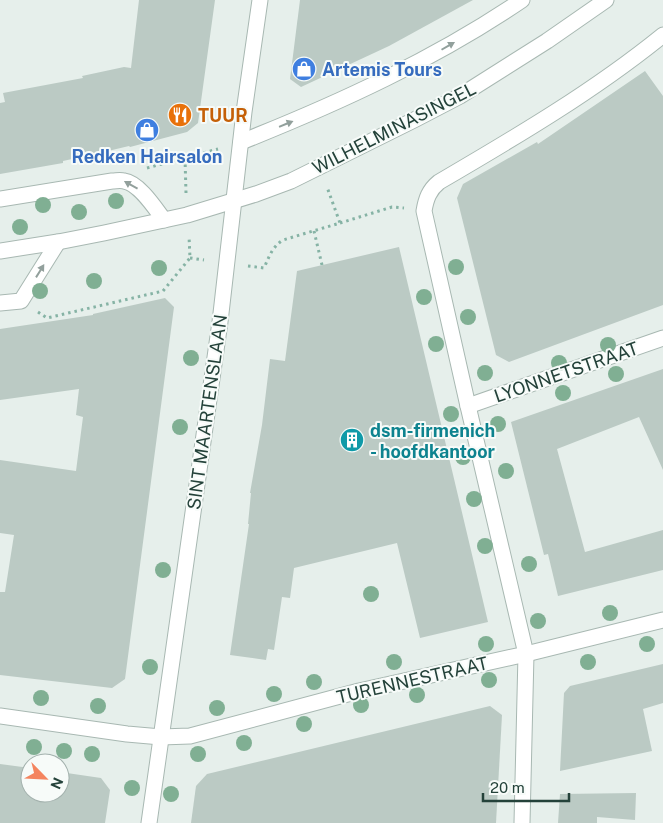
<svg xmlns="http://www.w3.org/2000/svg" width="663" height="823" viewBox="0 0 663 823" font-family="'Public Sans',sans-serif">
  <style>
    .building { fill: #bbcac4 }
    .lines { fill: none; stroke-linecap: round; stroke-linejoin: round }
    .minor-casing { stroke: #a8b8b2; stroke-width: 17 }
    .path { stroke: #86b3a5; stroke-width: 3; stroke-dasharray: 2.5 4; stroke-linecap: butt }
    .minor { stroke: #fff; stroke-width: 15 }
    .tree { fill: #80af93 }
    .oneway { fill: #92a09c }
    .labels { text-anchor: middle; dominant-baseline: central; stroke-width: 4; stroke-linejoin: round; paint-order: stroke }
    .shop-label { font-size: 18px; font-weight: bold; fill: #366cbe; stroke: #f7fbf9; text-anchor: start }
    .food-label { font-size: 18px; font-weight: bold; fill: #c56008; stroke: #f7fbf9; text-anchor: start }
    .street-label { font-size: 18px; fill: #24423a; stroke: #f7fbf9 }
    .culture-label { font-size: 18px; font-weight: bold; fill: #0d838f; stroke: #f7fbf9; text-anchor: start }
  </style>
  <rect width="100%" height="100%" fill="#e6efeb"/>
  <g class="building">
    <path d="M139 0H215L198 123 187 132 130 147 129 146 108 151 63 161V163L0 174V103L5 102 3 93 83 78 82 76 124 67 131 68Z"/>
    <path d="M300 0H473L389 46 301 87 290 79Z"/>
    <path d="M645 71 663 96V305L509 362 496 355 457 198 463 184 537 142 538 144Z"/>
    <path d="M399 247 488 622 420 638 397 543 294 568 290 598 282 597 274 650 268 649 266 660 230 655 249 524H248L251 493H250L262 425 270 359 285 361 297 271Z"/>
    <path d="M165 298 174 307 125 679 112 688 0 675V592H5L14 535 0 533V460L76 471 83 417 76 415 79 389 0 400V329L93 315V314Z"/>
    <path d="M663 369V470L639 417 557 449 585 552 663 530V570L558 596 548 554 544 555 511 422Z"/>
    <path d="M663 664V703L643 709 652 751 560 771 564 693 570 686Z"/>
    <path d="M490 706 502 715 496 823H191L196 786 207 774Z"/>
    <path d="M0 764 30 768V793H60V772L101 778 110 790 105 823H0Z"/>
    <path d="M636 793 635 820 597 817V823H558L560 794Z"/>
  </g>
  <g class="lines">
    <g class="minor-casing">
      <g id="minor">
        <path d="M241 142C339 103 435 59 522 0"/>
        <path d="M0 199 112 181C116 181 120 180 124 181 139 183 155 208 164 220"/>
        <path d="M0 251 58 242 104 233 187 215 256 194 291 181 414 120 460 96 547 41 606 0"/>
        <path d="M0 303 21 301 58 242"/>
        <path d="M468 406 663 338"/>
        <path d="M0 716 127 734 161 737 190 736 359 691 526 654 663 620"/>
        <path d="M149 823 220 322 244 112 260 0"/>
        <path d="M522 823 526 654 468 406 424 211C426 199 429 190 439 182 516 137 594 91 663 35"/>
      </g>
    </g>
    <g class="path">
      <path d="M185 158 186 193"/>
      <path d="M147 168 218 149"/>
      <path d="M340 223 392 207 404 208"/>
      <path d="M314 231 322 265"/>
      <path d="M190 258 204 260"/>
      <path d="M248 266 264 268C269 257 272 247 283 240L340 223 327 187"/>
      <path d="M38 312 47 318 163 291 190 258 189 236"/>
    </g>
    <use href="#minor" class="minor"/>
  </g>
  <g class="tree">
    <circle cx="116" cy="201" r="8"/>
    <circle cx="43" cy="205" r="8"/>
    <circle cx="79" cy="212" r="8"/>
    <circle cx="20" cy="227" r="8"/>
    <circle cx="456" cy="267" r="8"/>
    <circle cx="159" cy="268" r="8"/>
    <circle cx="94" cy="281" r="8"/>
    <circle cx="40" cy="291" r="8"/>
    <circle cx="424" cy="297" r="8"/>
    <circle cx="468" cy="317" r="8"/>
    <circle cx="436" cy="344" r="8"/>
    <circle cx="608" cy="345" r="8"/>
    <circle cx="191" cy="358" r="8"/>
    <circle cx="559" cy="363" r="8"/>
    <circle cx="485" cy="373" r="8"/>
    <circle cx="616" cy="374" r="8"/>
    <circle cx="563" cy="393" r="8"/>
    <circle cx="451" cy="414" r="8"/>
    <circle cx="498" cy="424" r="8"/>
    <circle cx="180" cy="427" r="8"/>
    <circle cx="463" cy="457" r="8"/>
    <circle cx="506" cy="471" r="8"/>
    <circle cx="474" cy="499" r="8"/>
    <circle cx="485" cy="546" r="8"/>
    <circle cx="529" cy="564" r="8"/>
    <circle cx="163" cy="570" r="8"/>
    <circle cx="371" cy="594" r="8"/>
    <circle cx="610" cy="613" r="8"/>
    <circle cx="538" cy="621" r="8"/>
    <circle cx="486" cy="644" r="8"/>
    <circle cx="647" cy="644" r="8"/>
    <circle cx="394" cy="662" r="8"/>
    <circle cx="588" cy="662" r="8"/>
    <circle cx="150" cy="667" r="8"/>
    <circle cx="489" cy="680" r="8"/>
    <circle cx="314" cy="682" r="8"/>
    <circle cx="274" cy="694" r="8"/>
    <circle cx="417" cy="695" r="8"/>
    <circle cx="41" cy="698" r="8"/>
    <circle cx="361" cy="705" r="8"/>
    <circle cx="98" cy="706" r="8"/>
    <circle cx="217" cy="708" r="8"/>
    <circle cx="304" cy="724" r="8"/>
    <circle cx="244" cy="743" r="8"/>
    <circle cx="34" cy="747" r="8"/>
    <circle cx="64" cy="751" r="8"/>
    <circle cx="92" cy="754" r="8"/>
    <circle cx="198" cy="754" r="8"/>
    <circle cx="132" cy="788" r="8"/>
    <circle cx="171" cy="794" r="8"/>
  </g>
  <defs><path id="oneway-solid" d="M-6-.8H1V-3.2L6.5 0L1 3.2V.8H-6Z" transform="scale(1.25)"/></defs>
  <g class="oneway">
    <use href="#oneway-solid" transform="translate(448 46) rotate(-30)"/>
    <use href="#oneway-solid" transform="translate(286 124) rotate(-22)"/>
    <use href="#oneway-solid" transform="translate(131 185) rotate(-151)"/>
    <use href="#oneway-solid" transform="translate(40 271) rotate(-58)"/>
  </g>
  <defs>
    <g id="shop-disc" transform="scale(1.25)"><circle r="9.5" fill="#3f7fe0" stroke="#f7fbf9"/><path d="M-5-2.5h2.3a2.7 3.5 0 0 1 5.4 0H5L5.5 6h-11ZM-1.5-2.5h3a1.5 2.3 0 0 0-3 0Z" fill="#fff"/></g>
    <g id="restaurant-disc" transform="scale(1.25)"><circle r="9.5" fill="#e8710a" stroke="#f7fbf9"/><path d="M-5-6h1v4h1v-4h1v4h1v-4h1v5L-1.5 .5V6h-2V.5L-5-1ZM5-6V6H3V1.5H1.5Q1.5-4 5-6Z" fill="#fff"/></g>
    <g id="building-disc" transform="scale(1.25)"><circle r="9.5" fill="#0f9aa8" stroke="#f7fbf9"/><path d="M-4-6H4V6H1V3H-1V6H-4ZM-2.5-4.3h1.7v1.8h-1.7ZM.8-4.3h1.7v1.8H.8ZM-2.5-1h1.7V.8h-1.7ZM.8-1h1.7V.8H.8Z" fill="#fff"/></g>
  </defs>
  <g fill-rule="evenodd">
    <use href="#shop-disc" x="304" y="69"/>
    <use href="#restaurant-disc" x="180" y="115"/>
    <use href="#shop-disc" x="147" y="130"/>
    <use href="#building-disc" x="352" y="440"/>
  </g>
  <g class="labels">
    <g class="shop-label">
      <text x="322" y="69">Artemis Tours</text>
      <text x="147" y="156" text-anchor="middle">Redken Hairsalon</text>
    </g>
    <g class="food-label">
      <text x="198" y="115">TUUR</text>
    </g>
    <g class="street-label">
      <text transform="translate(394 128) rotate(-27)">WILHELMINASINGEL</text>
      <text transform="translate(566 372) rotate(-19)">LYONNETSTRAAT</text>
      <text transform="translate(207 412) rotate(-82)">SINT MAARTENSLAAN</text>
      <text transform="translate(412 680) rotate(-13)">TURENNESTRAAT</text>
    </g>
    <g class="culture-label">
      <text x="370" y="430">dsm-firmenich<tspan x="370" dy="21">- hoofdkantoor</tspan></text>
    </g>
  </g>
  <g transform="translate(45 778) rotate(114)"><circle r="24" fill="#f7fbf9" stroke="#a3b1ad"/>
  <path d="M0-4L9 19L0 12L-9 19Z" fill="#f4845f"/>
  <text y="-8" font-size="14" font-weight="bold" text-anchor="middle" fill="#24423a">N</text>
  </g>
  <path d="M483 793v8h86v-8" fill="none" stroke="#24423a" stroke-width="2.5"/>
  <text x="490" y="793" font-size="15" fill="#24423a" stroke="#f7fbf9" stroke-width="4" paint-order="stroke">20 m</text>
</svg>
